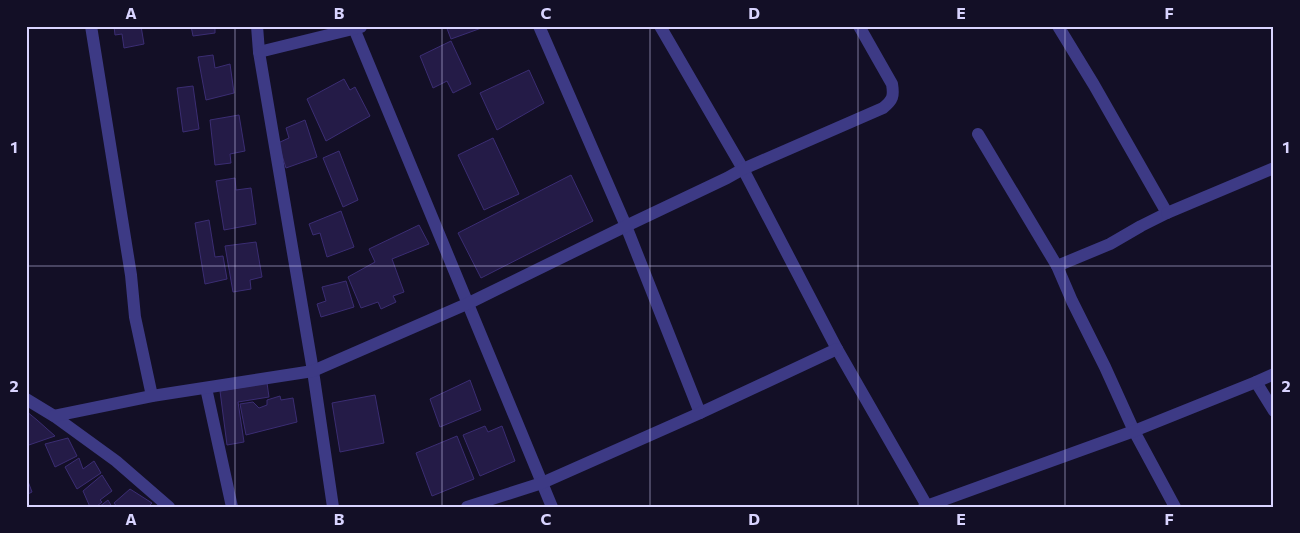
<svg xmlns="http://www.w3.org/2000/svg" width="1300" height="533" viewBox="0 0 1300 533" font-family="Commissioner,sans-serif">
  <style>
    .building { fill: #241b47; stroke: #3b2d73 }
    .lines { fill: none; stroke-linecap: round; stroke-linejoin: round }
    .minor { stroke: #3d3a85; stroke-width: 12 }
    .grid { fill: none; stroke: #d9d4ff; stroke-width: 1; stroke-opacity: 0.55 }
    .neatline { fill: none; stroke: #d9d4ff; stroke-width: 2 }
    .grid-label { font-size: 16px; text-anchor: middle; font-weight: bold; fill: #d9d4ff }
  </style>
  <rect width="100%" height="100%" fill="#130f26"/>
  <g class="building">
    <path d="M114 26H141L144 44 124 48 122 34 115 35Z"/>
    <path d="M191 26H215V33L193 36Z"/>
    <path d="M446 26H487L451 39Z"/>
    <path d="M451 41 471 84 453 93 447 81 433 88 420 56Z"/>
    <path d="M213 55 215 68 230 64 234 93 206 100 198 57Z"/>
    <path d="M529 70 544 103 497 130 480 93Z"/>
    <path d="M344 79 350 90 355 87 370 116 326 141 307 99Z"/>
    <path d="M193 86 199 129 183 132 177 88Z"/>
    <path d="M239 115 245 151 230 154 231 163 215 165 210 120Z"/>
    <path d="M305 120 317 157 286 168 278 143 289 138 286 128Z"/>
    <path d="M493 138 519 194 484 210 458 155Z"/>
    <path d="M339 151 358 200 343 207 323 158Z"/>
    <path d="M571 175 593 221 481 278 458 233Z"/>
    <path d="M235 178 236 190 251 188 256 224 224 230 216 181Z"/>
    <path d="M341 211 354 247 327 257 320 233 313 235 309 224Z"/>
    <path d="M209 220 215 257 223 256 227 279 205 284 195 223Z"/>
    <path d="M419 225 429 244 392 259 404 292 393 296 396 302 381 309 378 302 361 308 348 277 375 262 369 249Z"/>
    <path d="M256 242 262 277 250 280 251 289 233 292 225 246Z"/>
    <path d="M346 281 354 307 321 317 317 304 326 301 322 287Z"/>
    <path d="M470 380 481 410 440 427 430 399Z"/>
    <path d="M267 383 269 397 238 402 244 442 227 445 220 391Z"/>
    <path d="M375 395 384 443 340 452 332 403Z"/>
    <path d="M280 396 281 400 293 398 297 422 246 435 240 404 253 402 259 408 267 405V400Z"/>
    <path d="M26 411 37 420 55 436 26 446Z"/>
    <path d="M485 426 488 432 502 426 515 461 480 476 463 435Z"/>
    <path d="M457 436 474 479 432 496 416 453Z"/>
    <path d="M68 438 77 456 55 467 45 444Z"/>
    <path d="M79 458 83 469 94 461 101 473 77 489 65 467Z"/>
    <path d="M102 475 112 491 100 500 102 502 96 507H90L83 491Z"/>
    <path d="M26 476 32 492 26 495Z"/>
    <path d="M130 489 152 503 148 507H117L114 503Z"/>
    <path d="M108 500 112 507H99Z"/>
  </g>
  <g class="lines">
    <g class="minor">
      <path d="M91 26 131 275 135 317 152 396"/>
      <path d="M257 26 259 52 313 371 333 507"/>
      <path d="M353 26 552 507"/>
      <path d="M539 26 626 226 700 413"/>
      <path d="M660 26 743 169 837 349 927 506"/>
      <path d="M1058 26 1094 85 1167 213 1141 226 1110 244 1057 266 1072 301 1105 367 1134 431 1175 507"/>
      <path d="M259 52 361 27"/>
      <path d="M978 134 1057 266"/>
      <path d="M1167 213 1274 168"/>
      <path d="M1256 382 1274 411"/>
      <path d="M206 388 232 507"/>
      <path d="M26 399 54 416 116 461 169 507"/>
      <path d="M54 416 152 396 313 371 469 303 626 226 727 178 743 169 883 108C893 100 894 96 892 84L859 26"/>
      <path d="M467 507 542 483 700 413 837 349"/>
      <path d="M924 507 1134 431 1256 382 1274 374"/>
    </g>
  </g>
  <path class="grid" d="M235 26V507M442 26V507M650 26V507M858 26V507M1065 26V507M26 266H1274"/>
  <rect width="1300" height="533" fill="none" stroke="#130f26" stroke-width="55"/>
  <rect x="28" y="28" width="1244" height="478" class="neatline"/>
  <g class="grid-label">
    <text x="131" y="19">A</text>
    <text x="339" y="19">B</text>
    <text x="546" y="19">C</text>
    <text x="754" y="19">D</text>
    <text x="961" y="19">E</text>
    <text x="1169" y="19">F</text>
    <text x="14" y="153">1</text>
    <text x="1286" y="153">1</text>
    <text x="14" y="392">2</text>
    <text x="1286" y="392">2</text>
    <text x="131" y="525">A</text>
    <text x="339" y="525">B</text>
    <text x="546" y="525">C</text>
    <text x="754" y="525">D</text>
    <text x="961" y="525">E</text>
    <text x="1169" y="525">F</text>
  </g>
</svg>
